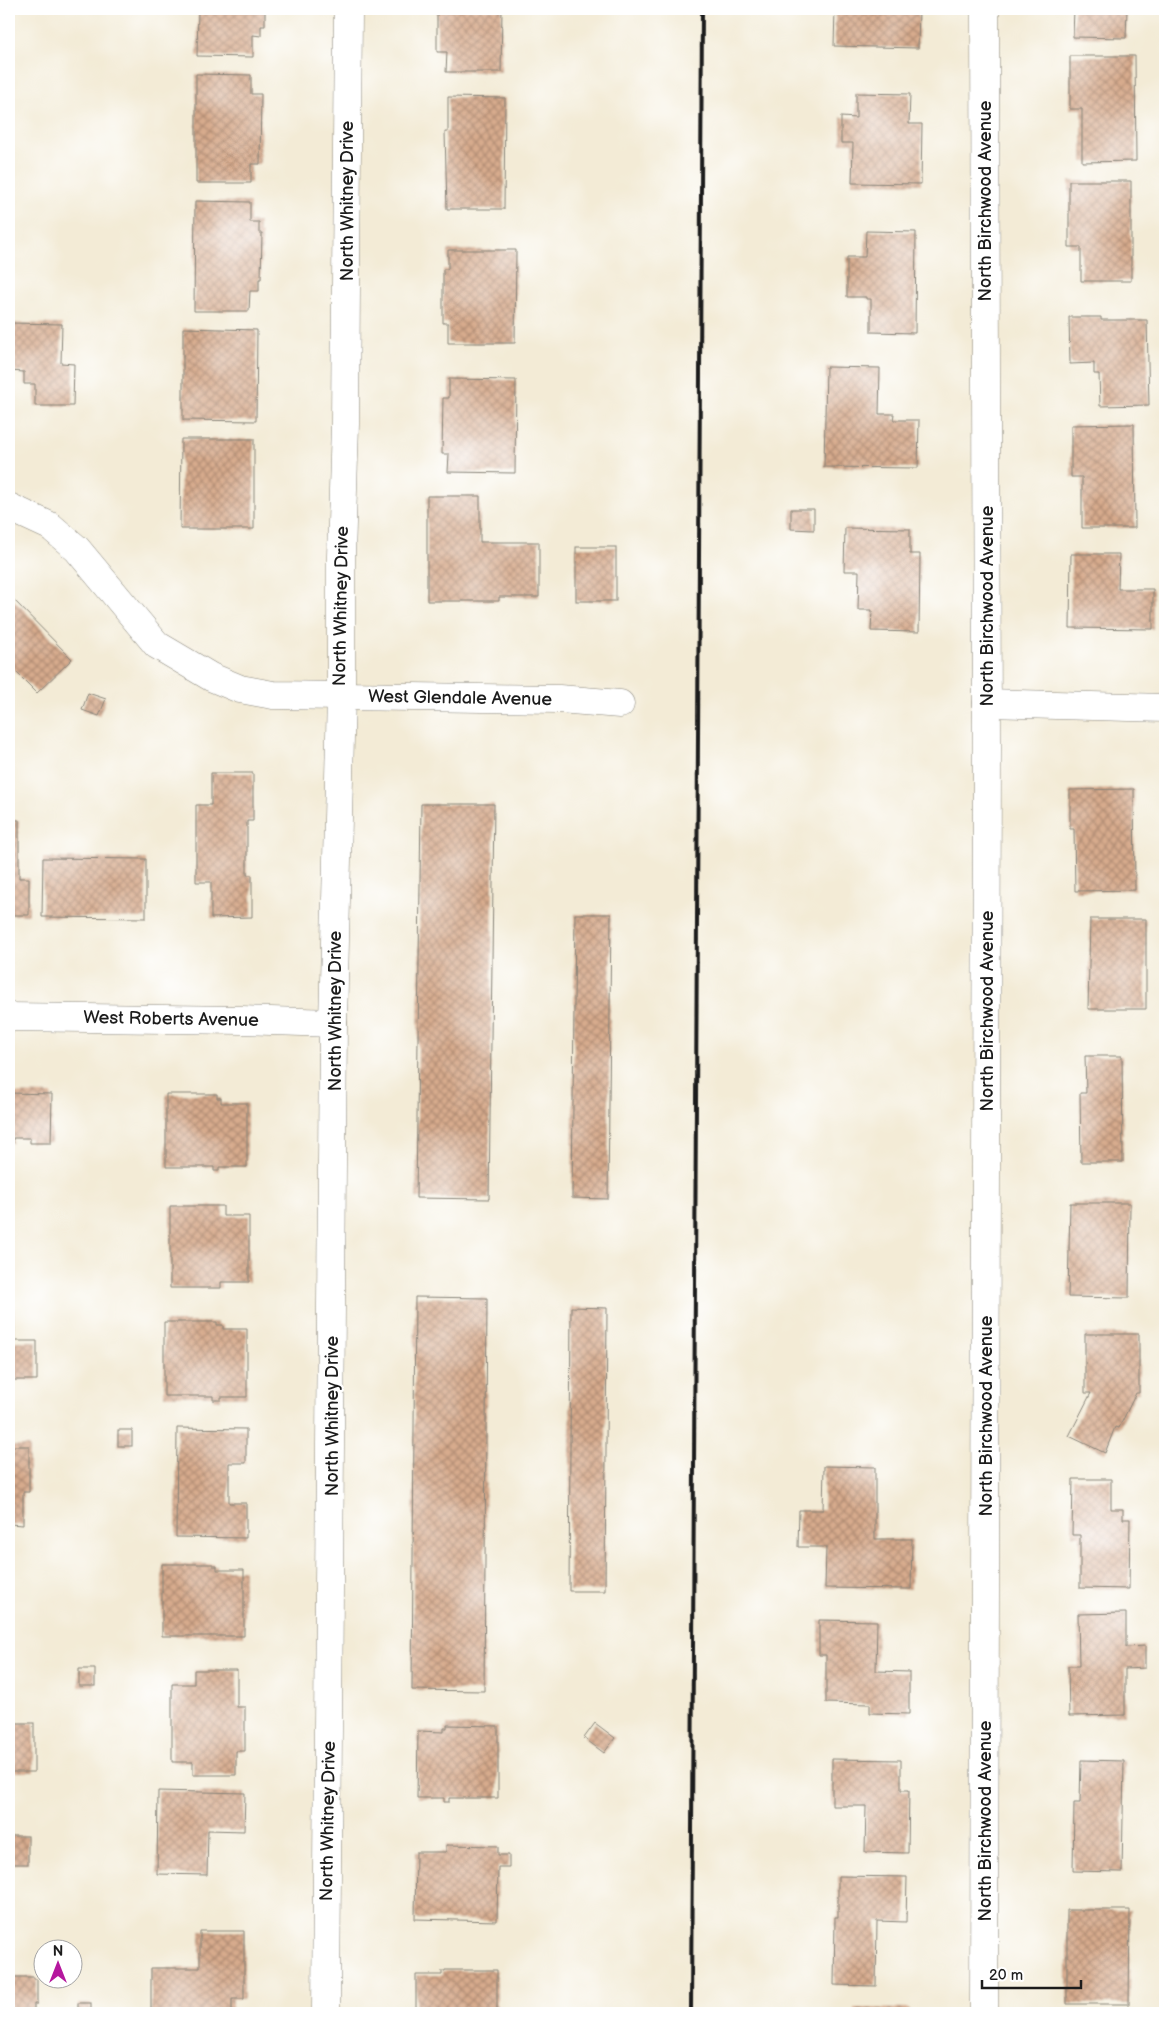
<svg xmlns="http://www.w3.org/2000/svg" width="1174" height="2022" viewBox="0 0 1174 2022" font-family="'Balsamiq Sans',sans-serif">
  <style>
    .building { fill: url(#building-cross-hatch) }
    .lines { fill: none; stroke-linecap: round; stroke-linejoin: round }
    .minor-casing { stroke: #888479; stroke-width: 29 }
    .minor { stroke: #fff; stroke-width: 28 }
    .rail { stroke: #1c1c1c; stroke-width: 4 }
    .labels { text-anchor: middle; dominant-baseline: central; stroke-width: 4.5; stroke-linejoin: round; paint-order: stroke }
    .street-label { font-size: 18px; fill: #1c1c1c; stroke: #fff }
  </style>
  <defs>
    <pattern id="building-cross-hatch" width="8" height="8" patternUnits="userSpaceOnUse" patternTransform="scale(1.25)"><rect width="8" height="8" fill="#d7ab8d"/><path d="M0 0l8 8M0 8l8-8" fill="none" stroke="#ae8a72"/></pattern>
  </defs>
  <rect width="100%" height="100%" fill="#fff"/>
  <filter id="ink" filterUnits="userSpaceOnUse"><feTurbulence type="fractalNoise" baseFrequency=".02" numOctaves="2"/><feDisplacementMap in="SourceGraphic" scale="10" xChannelSelector="R" yChannelSelector="G"/><feConvolveMatrix kernelMatrix="1 2 1 2 8 2 1 2 1" color-interpolation-filters="sRGB"/></filter>
  <filter id="wash" filterUnits="userSpaceOnUse"><feTurbulence type="fractalNoise" baseFrequency=".0096" numOctaves="4" result="noise"/><feDisplacementMap in="SourceGraphic" scale="20" xChannelSelector="R" yChannelSelector="G"/><feGaussianBlur stdDeviation="1.12" result="paint"/><feColorMatrix in="noise" values="0 0 0 0 0 0 0 0 0 0 0 0 0 0 0 0 0 1.4 0 .05"/><feComposite in="paint" operator="in"/></filter>
  <g filter="url(#wash)">
    <rect width="100%" height="100%" fill="#f3ebd6"/>
    <g id="blocks">
      <g class="building">
        <path d="M198 9H265V26H261V36L253 35V57L197 56Z"/>
        <path d="M437 9H502L501 72H446L447 52H437Z"/>
        <path d="M835 9H919L918 48 834 46Z"/>
        <path d="M1074 9H1127L1126 38 1073 37Z"/>
        <path d="M1070 56H1135L1136 161 1082 162V109H1070Z"/>
        <path d="M196 74 251 75V94H261L260 164H251V183H196Z"/>
        <path d="M856 93 910 94 909 124H922L921 184 852 183 853 143H841V117L856 118Z"/>
        <path d="M448 97 505 98 504 209H447L445 132H448Z"/>
        <path d="M1069 181H1131V281H1081V247H1069Z"/>
        <path d="M195 201 250 202V222H259V233H262L261 279H259V291H250L249 311H194Z"/>
        <path d="M866 231 916 232 915 333 871 332V299H866V297H847V257H865Z"/>
        <path d="M448 250H516L515 343H448V323H443V269H448Z"/>
        <path d="M1069 317H1101V320H1147L1149 405 1100 406 1099 374H1094V363L1070 364Z"/>
        <path d="M9 323 62 324 61 363 74 364 73 406H35V384H24V372L9 371Z"/>
        <path d="M183 328 257 330 256 421 183 420Z"/>
        <path d="M826 367 880 368 879 414H894L893 420H919L918 468 824 467Z"/>
        <path d="M449 379 516 380 515 473 448 472 449 454H442L443 398H449Z"/>
        <path d="M1134 424 1135 528H1082V477H1071V425Z"/>
        <path d="M181 439H254V529H180Z"/>
        <path d="M427 496H480V542H539V597H499V601H427Z"/>
        <path d="M791 509H814V530L791 529Z"/>
        <path d="M845 528 910 529V554H920L919 632 871 631 872 610H858L859 571H844Z"/>
        <rect x="576" y="547" width="40" height="54"/>
        <path d="M1071 554H1119L1118 589H1153V629L1070 628Z"/>
        <path d="M9 595 72 659 37 693 11 667 9 670Z"/>
        <path d="M88 693 106 699 99 716 82 710Z"/>
        <path d="M211 773H253V821H247V875H252V917L211 918V882H196V805H211Z"/>
        <path d="M1134 789 1135 890 1075 891 1074 829H1070V790Z"/>
        <path d="M421 804H494L489 1199 416 1198Z"/>
        <path d="M9 820H19V878H29V915H9Z"/>
        <path d="M43 858 146 859V918L42 917Z"/>
        <path d="M575 914H611L608 1199 572 1198Z"/>
        <path d="M1090 919H1146V1009H1088Z"/>
        <path d="M1085 1056H1122L1123 1162H1081L1080 1093H1086Z"/>
        <path d="M9 1093 52 1094 51 1143H30V1138H13V1143H9Z"/>
        <path d="M166 1094H217V1098H221V1103H247V1167H219V1171H214V1167H166Z"/>
        <path d="M1070 1203H1130L1129 1298 1068 1297Z"/>
        <path d="M170 1206H223V1216H249V1282H221V1288H170Z"/>
        <path d="M415 1297 487 1298 484 1691 412 1690Z"/>
        <path d="M571 1307 607 1308 605 1591H569Z"/>
        <path d="M9 1309H14V1341H37V1380H13V1411H9Z"/>
        <path d="M164 1322H217V1325H223V1329H247V1397H221V1400H213V1396H164Z"/>
        <path d="M1085 1334H1139V1393H1136L1119 1428 1115 1427 1105 1453 1069 1436 1091 1393H1085Z"/>
        <path d="M177 1428 246 1429V1463H229V1503H246V1538L176 1537Z"/>
        <rect x="118" y="1430" width="14" height="16"/>
        <path d="M9 1446H29V1492H23V1525L9 1524Z"/>
        <path d="M824 1466 875 1467V1539H912L911 1589 825 1588 826 1547H798L799 1510H823Z"/>
        <path d="M1073 1479H1111V1509H1123V1519H1130L1129 1589 1080 1588V1535H1072Z"/>
        <path d="M162 1564H213V1566H217V1570H244V1636H162Z"/>
        <path d="M1126 1613V1647L1145 1646V1668L1125 1669V1715L1069 1716 1068 1666H1079L1078 1614Z"/>
        <path d="M819 1620 877 1621 876 1671 909 1672V1714L870 1713V1704L826 1703V1655H819Z"/>
        <rect x="79" y="1669" width="16" height="17"/>
        <path d="M194 1670H237V1707H245V1751H236V1775H193V1762H172V1684H194Z"/>
        <rect x="9" y="1723" width="25" height="49"/>
        <path d="M595 1723 615 1738 604 1753 584 1738Z"/>
        <path d="M447 1725 498 1726V1798H449V1802H444V1798H417L418 1731 444 1732V1728H447Z"/>
        <path d="M832 1759 901 1760V1790H909L908 1853 865 1852 866 1806H832Z"/>
        <path d="M1081 1760 1124 1761 1122 1872 1073 1871 1074 1803H1080Z"/>
        <path d="M158 1791 245 1793 244 1831 208 1830 207 1875 157 1874Z"/>
        <rect x="9" y="1836" width="19" height="28"/>
        <path d="M446 1845 498 1846V1855H509V1867H498L497 1921 415 1919 416 1852H446Z"/>
        <path d="M838 1876 907 1877 906 1922 877 1921 876 1986 834 1985 835 1917H838Z"/>
        <path d="M1067 1910H1130L1129 2004H1067Z"/>
        <path d="M200 1931H244V1999H232V2013H151V1968H200Z"/>
        <path d="M445 1970H497V2013H416V1975H442V1971H445Z"/>
        <path d="M9 1977H34V1979H37V2004H34V2013H9Z"/>
        <rect x="78" y="2003" width="13" height="10"/>
        <path d="M854 2008 909 2009V2013H854Z"/>
      </g>
    </g>
  </g>
  <g filter="url(#ink)">
    <use href="#blocks" fill-opacity="0" stroke="#888479" stroke-width="1"/>
    <g class="lines">
      <g class="minor-casing">
        <g id="minor">
          <path d="M9 507 50 526 77 549 157 645 211 677 240 689 273 695 559 699 620 704"/>
          <path d="M987 703 1165 708"/>
          <path d="M9 1017 242 1020 333 1023"/>
          <path d="M326 2013 333 1023 341 696V556L345 424 348 9"/>
          <path d="M984 2013 987 745 985 9"/>
        </g>
      </g>
      <use href="#minor" class="minor"/>
      <path class="rail" d="M691 2013 702 9"/>
    </g>
  </g>
  <g class="labels">
    <g class="street-label">
      <text transform="translate(347 201) rotate(-90)">North Whitney Drive</text>
      <text transform="translate(985 201) rotate(-90)">North Birchwood Avenue</text>
      <text transform="translate(341 606) rotate(-89)">North Whitney Drive</text>
      <text transform="translate(987 606) rotate(-90)">North Birchwood Avenue</text>
      <text transform="translate(460 698) rotate(1)">West Glendale Avenue</text>
      <text transform="translate(335 1011) rotate(-90)">North Whitney Drive</text>
      <text transform="translate(987 1011) rotate(-90)">North Birchwood Avenue</text>
      <text transform="translate(171 1019) rotate(1)">West Roberts Avenue</text>
      <text transform="translate(332 1416) rotate(-90)">North Whitney Drive</text>
      <text transform="translate(986 1416) rotate(-90)">North Birchwood Avenue</text>
      <text transform="translate(328 1821) rotate(-89)">North Whitney Drive</text>
      <text transform="translate(985 1821) rotate(-90)">North Birchwood Avenue</text>
    </g>
  </g>
  <rect width="1174" height="2022" fill="none" stroke="#fff" stroke-width="30"/>
  <g transform="translate(58 1964)"><circle r="24" fill="#ffffff" stroke="#a4a4a4"/>
  <path d="M0-4L9 19L0 12L-9 19Z" fill="#b5179e"/>
  <text y="-8" font-size="14" font-weight="bold" text-anchor="middle" fill="#1c1c1c">N</text>
  </g>
  <path d="M982 1980v8h99v-8" fill="none" stroke="#1c1c1c" stroke-width="2.5"/>
  <text x="989" y="1980" font-size="15" fill="#1c1c1c" stroke="#ffffff" stroke-width="4" paint-order="stroke">20 m</text>
</svg>
